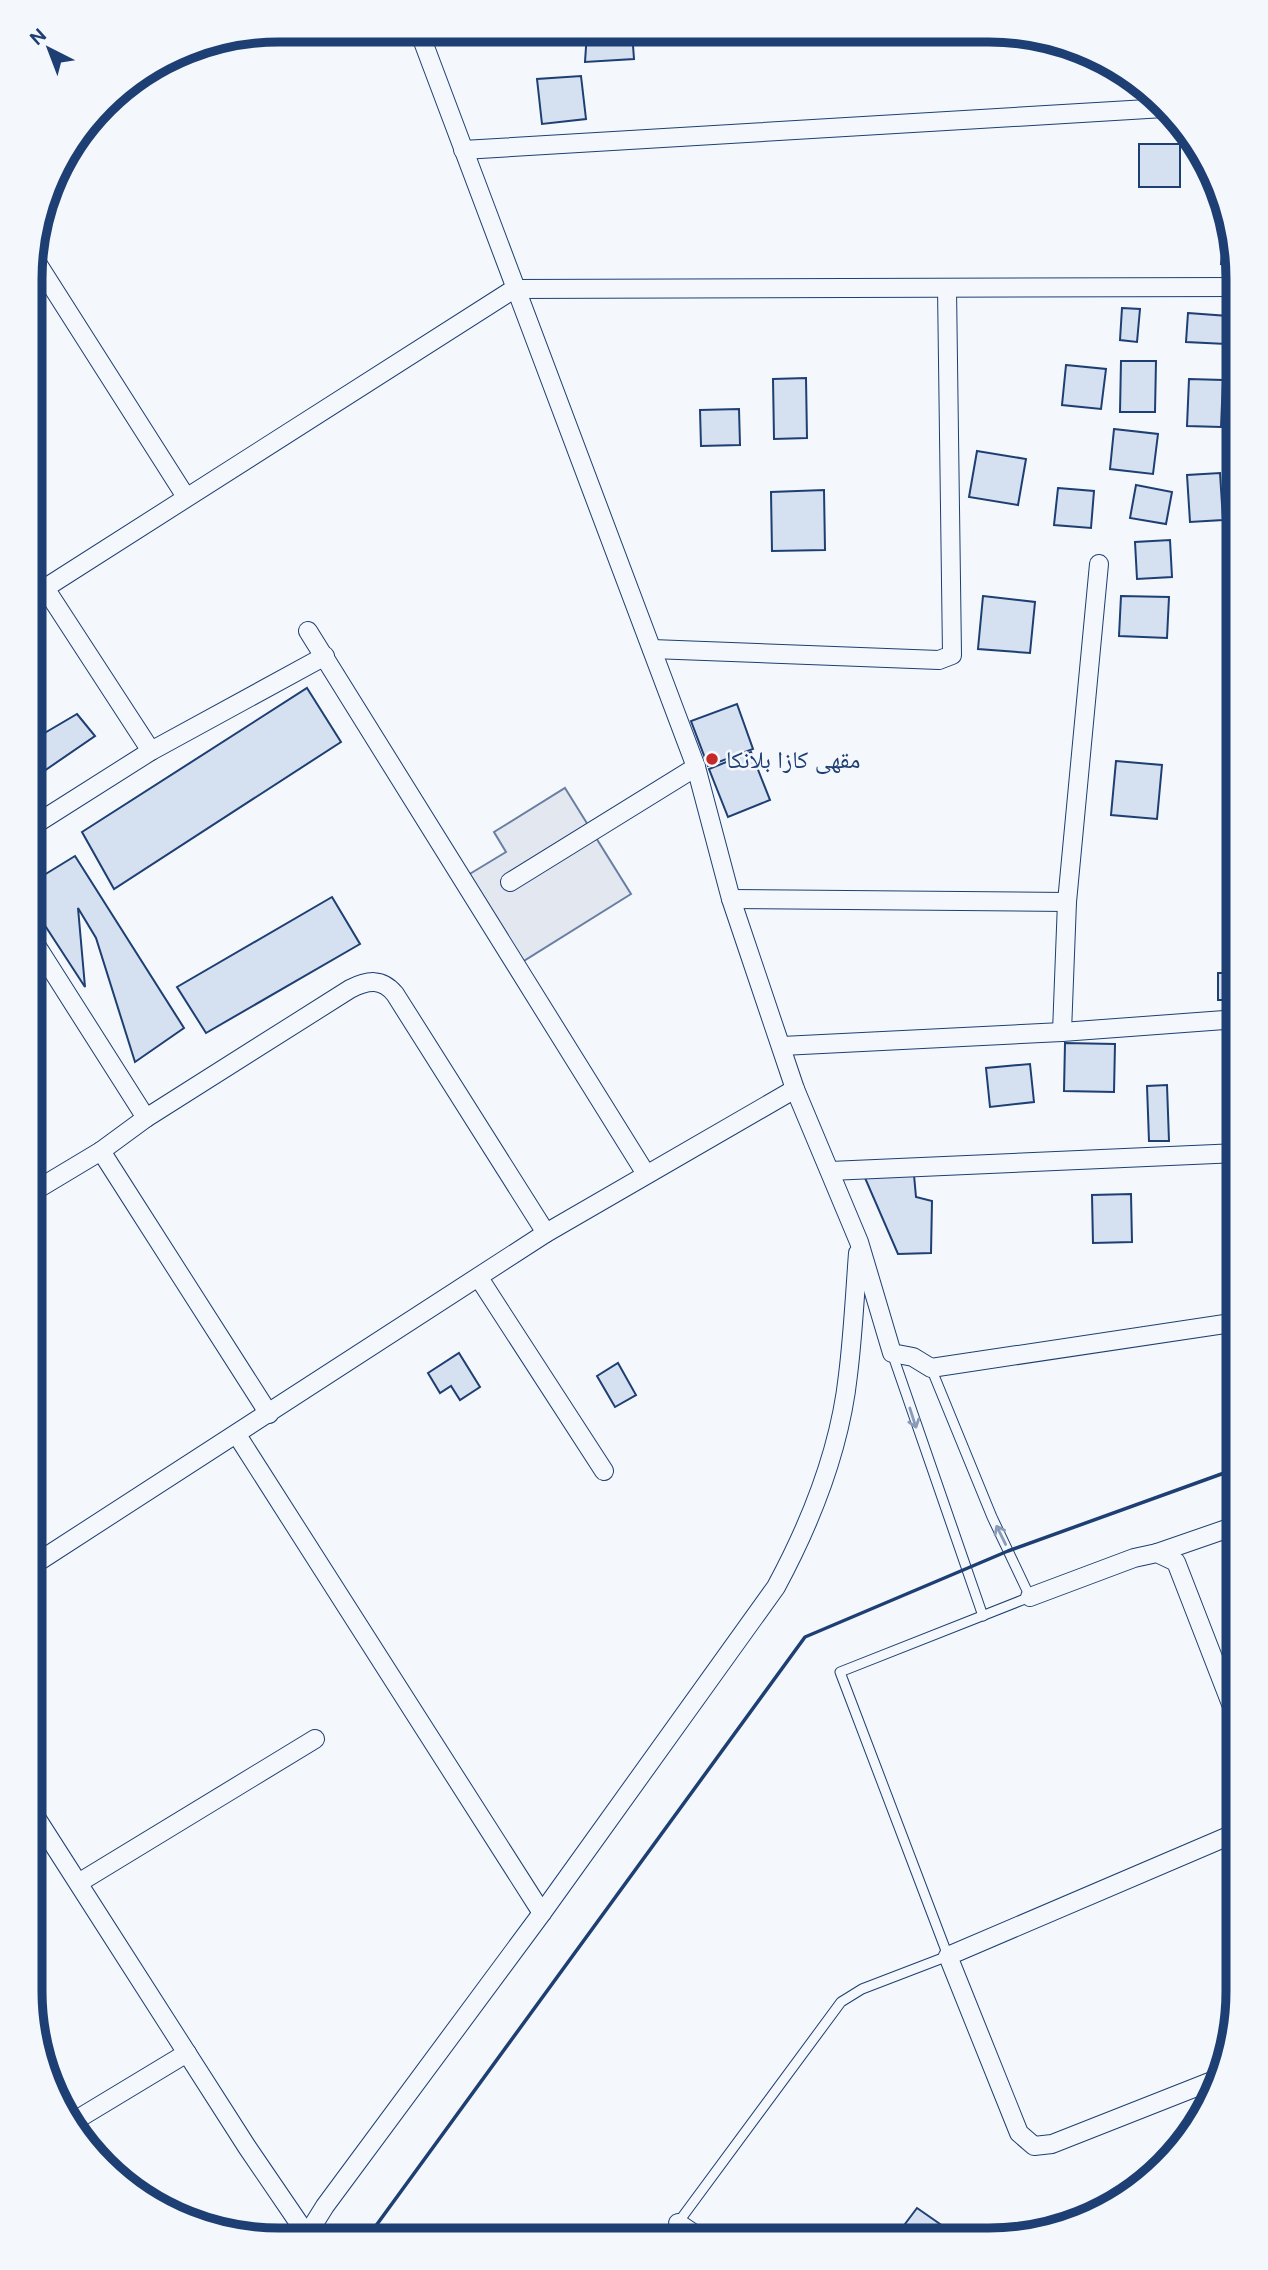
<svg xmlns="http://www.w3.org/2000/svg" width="1268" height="2270" viewBox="0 0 1268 2270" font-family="'DM Sans','Noto Naskh Arabic',sans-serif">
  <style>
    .parking { fill: #e3e8f0; stroke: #687fa3; stroke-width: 2 }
    .building { fill: #d5e0f0; stroke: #1d3f73; stroke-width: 2 }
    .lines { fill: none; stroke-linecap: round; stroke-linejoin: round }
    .service-casing { stroke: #1d3f73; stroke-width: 11 }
    .minor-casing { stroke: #1d3f73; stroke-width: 20 }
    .service { stroke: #f4f7fb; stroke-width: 9 }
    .minor { stroke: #f4f7fb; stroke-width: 18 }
    .wall { stroke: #1d3f73; stroke-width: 3.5 }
    .oneway { stroke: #889bb7 }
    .poi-dot { fill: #c62828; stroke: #f4f7fb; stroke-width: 2.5 }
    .labels { text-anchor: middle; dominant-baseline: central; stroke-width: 5; stroke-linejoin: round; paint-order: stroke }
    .poi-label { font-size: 24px; fill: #1d3f73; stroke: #f4f7fb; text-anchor: start }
    .rim { fill: none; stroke: #1d3f73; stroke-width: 9 }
  </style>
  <rect width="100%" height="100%" fill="#f4f7fb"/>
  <path class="parking" d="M565 788 631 894 522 962 468 875 506 852 494 832Z"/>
  <g class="building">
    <path d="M587 32H632L634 59 585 62Z"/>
    <path d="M581 76 586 119 542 124 537 79Z"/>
    <rect x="1139" y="144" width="41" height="43"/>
    <path d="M1224 230H1230L1236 265 1221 264Z"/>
    <path d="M1122 308 1140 309 1137 342 1120 340Z"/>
    <path d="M1188 313 1228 316 1226 344 1186 342Z"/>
    <path d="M1121 361H1156L1155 412H1120Z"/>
    <path d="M1066 365 1106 369 1101 409 1062 405Z"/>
    <path d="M806 378 807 438 774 439 773 379Z"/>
    <path d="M1189 379 1223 380 1221 427 1187 426Z"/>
    <path d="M739 409 740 445 701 446 700 410Z"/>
    <path d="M1114 429 1158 434 1153 474 1110 469Z"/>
    <path d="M977 451 1026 459 1018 505 969 497Z"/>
    <path d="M1220 473 1223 520 1190 522 1187 475Z"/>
    <path d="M1136 485 1172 492 1166 524 1130 518Z"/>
    <path d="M1058 488 1094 491 1091 528 1054 525Z"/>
    <path d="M824 490 825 550 772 551 771 492Z"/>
    <path d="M1170 540 1172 577 1137 579 1135 542Z"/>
    <path d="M983 596 1035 602 1030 653 978 649Z"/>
    <path d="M1121 596 1169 597 1167 638 1119 636Z"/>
    <path d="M307 688 341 742 114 889 82 832Z"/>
    <path d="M737 704 753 749 708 766 691 721Z"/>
    <path d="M77 714 95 736 31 780V741Z"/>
    <path d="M751 752 770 800 728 817 709 769Z"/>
    <path d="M1116 761 1162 765 1157 819 1111 815Z"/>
    <path d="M75 856 184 1028 135 1062 96 938 78 908 85 987 31 904V883Z"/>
    <path d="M332 897 360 944 206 1033 177 987Z"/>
    <rect x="1218" y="973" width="20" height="27"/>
    <path d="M1065 1043 1115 1044 1114 1092 1064 1091Z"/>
    <path d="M1030 1064 1034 1102 990 1107 986 1068Z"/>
    <path d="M1167 1085 1169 1141H1149L1147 1086Z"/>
    <path d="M914 1175 916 1197 932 1201 931 1253 898 1254 865 1178Z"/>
    <path d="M1131 1194 1132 1242 1093 1243 1092 1195Z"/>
    <path d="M459 1353 480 1387 460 1400 451 1386 440 1393 428 1373Z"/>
    <path d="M618 1363 636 1395 615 1407 597 1376Z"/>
    <path d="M917 2208 963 2240H893Z"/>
  </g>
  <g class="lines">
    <g class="service-casing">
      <g id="service">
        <path d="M892 1353 983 1616"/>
        <path d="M666 2239 841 2002 862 1989 948 1956 840 1672 1030 1597 992 1517 931 1368"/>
      </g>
    </g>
    <g class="minor-casing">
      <g id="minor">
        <path d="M419 31 696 767 731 899 795 1089 859 1242 892 1353 913 1357 931 1368 1238 1322"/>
        <path d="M463 150 1164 108"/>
        <path d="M32 255 186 497"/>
        <path d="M45 588 151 751"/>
        <path d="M31 597 514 289 1238 287"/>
        <path d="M308 631 646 1174"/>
        <path d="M652 649 939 660 952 655 947 288"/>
        <path d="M31 827 151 751 325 656"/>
        <path d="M510 882 696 767"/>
        <path d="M731 899 1067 902"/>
        <path d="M31 937 146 1118"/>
        <path d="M1062 1032 1067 902 1099 564"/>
        <path d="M782 1046 1062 1032 1238 1019"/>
        <path d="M101 1151 269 1414"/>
        <path d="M830 1171 1238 1153"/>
        <path d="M31 1193 101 1151 146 1118 350 989C368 980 382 978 395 994L546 1233"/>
        <path d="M479 1278 604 1471"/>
        <path d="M237 1435 542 1913"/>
        <path d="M1157 1553 1238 1525"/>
        <path d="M30 1567 546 1233 795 1089"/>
        <path d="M1030 1597 1134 1558 1157 1553 1176 1562 1238 1722"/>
        <path d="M30 1808 247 2147 307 2235"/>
        <path d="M80 1882 315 1739"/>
        <path d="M1222 2077 1052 2144 1034 2146 1019 2133 948 1956 1238 1832"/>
        <path d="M76 2120 187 2053"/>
        <path d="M678 2223 702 2239"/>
        <path d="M305 2238 325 2206 542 1913 776 1587C811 1522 840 1449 848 1375 853 1335 855 1293 858 1253"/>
      </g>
    </g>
    <use href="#service" class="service"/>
    <use href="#minor" class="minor"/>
    <path class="wall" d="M367 2238 805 1637 1008 1551 1238 1468"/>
  </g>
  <defs><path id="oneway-shaft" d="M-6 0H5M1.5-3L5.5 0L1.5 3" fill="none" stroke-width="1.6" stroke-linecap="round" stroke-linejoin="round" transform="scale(1.75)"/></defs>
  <g class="oneway">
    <use href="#oneway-shaft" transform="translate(913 1418) rotate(72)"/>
    <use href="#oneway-shaft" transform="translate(1001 1535) rotate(-116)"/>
  </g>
  <circle class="poi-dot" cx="712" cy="759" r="7"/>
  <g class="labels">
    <g class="poi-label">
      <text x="726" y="759">مقهى كازا بلانكا</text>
    </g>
  </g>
  <path d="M0 0H1268V2270H0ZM279 42H989A237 237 0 0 1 1226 279V1991A237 237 0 0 1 989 2228H279A237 237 0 0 1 42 1991V279A237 237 0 0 1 279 42Z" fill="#f4f7fb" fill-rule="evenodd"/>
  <path class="rim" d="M279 42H989A237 237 0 0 1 1226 279V1991A237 237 0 0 1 989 2228H279A237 237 0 0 1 42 1991V279A237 237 0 0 1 279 42Z"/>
  <g transform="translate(49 49) rotate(318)" stroke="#f4f7fb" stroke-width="5" paint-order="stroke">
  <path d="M0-5L12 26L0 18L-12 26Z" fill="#1d3f73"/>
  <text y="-10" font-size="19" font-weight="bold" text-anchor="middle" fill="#1d3f73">N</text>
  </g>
</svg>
